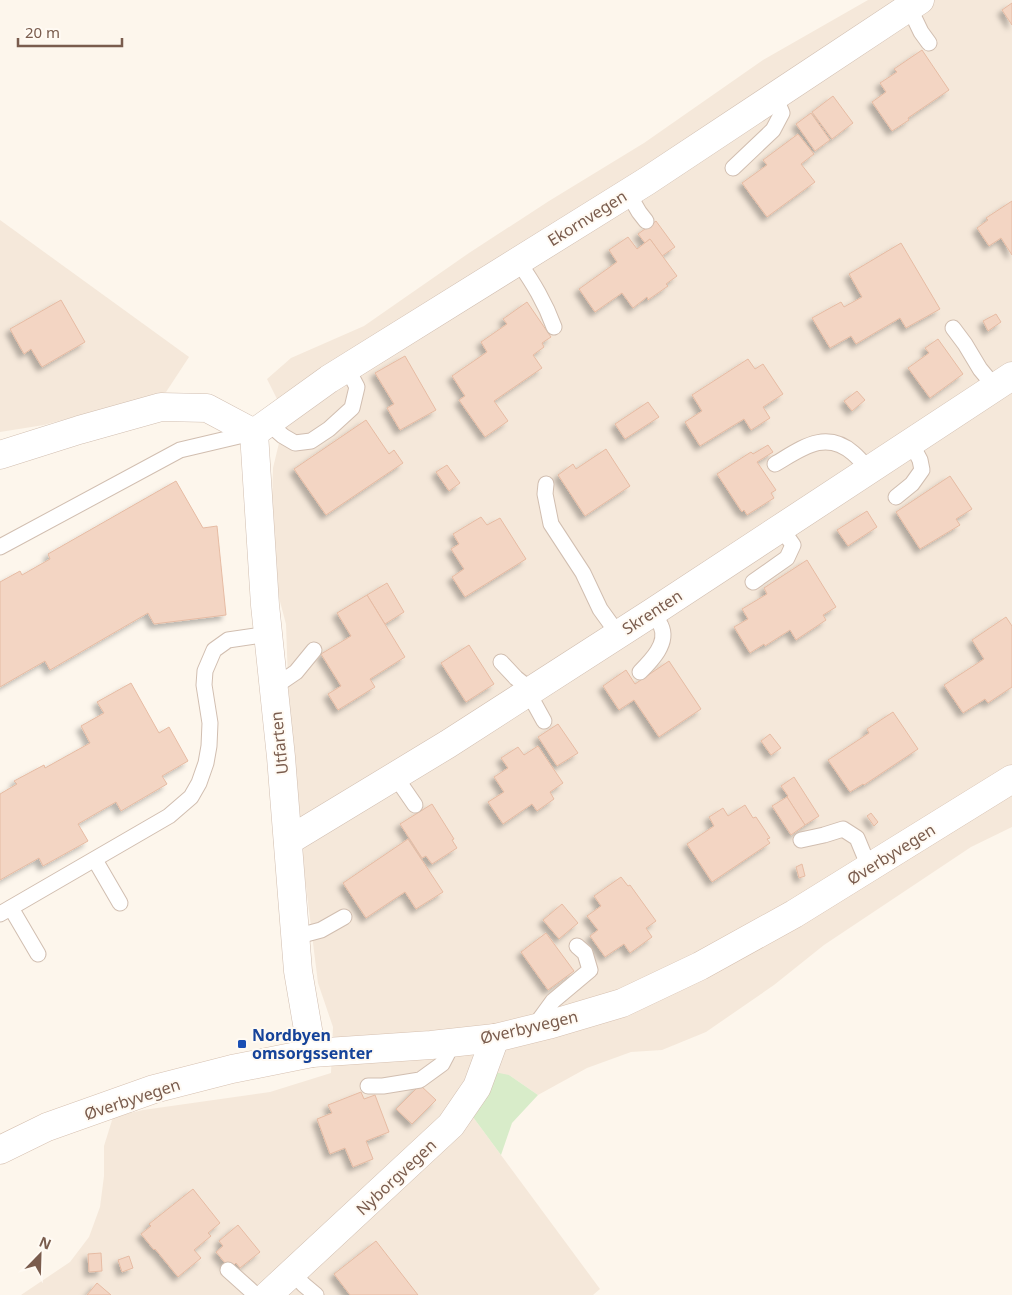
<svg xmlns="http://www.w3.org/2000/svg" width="1012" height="1295" viewBox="0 0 1012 1295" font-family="'Noto Sans',sans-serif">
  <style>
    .residential { fill: #f5e8da }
    .green { fill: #d8ecc9 }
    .building { fill: #f3d5c3; stroke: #e6bba3; filter: url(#shadow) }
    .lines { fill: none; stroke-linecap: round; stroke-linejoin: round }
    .lane-casing { stroke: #d1beb0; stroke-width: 17 }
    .street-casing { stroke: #d1beb0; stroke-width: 29 }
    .secondary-casing { stroke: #d6c0b0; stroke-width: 29 }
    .lane { stroke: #fff; stroke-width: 15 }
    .street { stroke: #fff; stroke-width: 28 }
    .secondary { stroke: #fff; stroke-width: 28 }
    .transit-dot { fill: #1a4fb4; stroke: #fffaf3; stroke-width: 2 }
    .labels { text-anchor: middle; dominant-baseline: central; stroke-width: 4; stroke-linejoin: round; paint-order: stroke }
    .street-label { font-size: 16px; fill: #7a5c4d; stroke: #fffaf3 }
    .transit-label { font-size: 16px; font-weight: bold; fill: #164399; stroke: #fffaf3; text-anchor: start }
  </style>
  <defs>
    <filter id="shadow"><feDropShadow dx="-4.5" dy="4.5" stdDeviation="2.5" flood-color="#0004"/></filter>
  </defs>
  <rect width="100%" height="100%" fill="#fdf6ec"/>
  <g class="residential">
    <path d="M868 0H1012V827L971 847 824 945 774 985 706 1032 662 1050 631 1052 587 1068 538 1095 509 1075 470 1113 600 1289 593 1295H21L70 1262 89 1237 100 1207 104 1176V1146L113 1117 143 1110 270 1092 331 1073 333 1027 318 983 291 766 286 624 278 594 271 531 273 468 284 422 281 407 267 379 291 358 364 326 469 253 549 201 644 143 763 60Z"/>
    <path d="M0 220 189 357 166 392 44 425 0 432Z"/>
  </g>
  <path class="green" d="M494 1072 509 1075 538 1095 512 1123 501 1155 470 1113Z"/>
  <g class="building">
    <path d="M1012 3V25L1002 10Z"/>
    <path d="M922 50 949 90 908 118 909 120 892 131 872 102 886 92 880 83 897 72 894 69Z"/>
    <path d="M833 96 853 123 832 139 812 112Z"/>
    <path d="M811 113 830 140 815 151 796 124Z"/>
    <path d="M798 134 814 154 801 164 815 182 767 217 742 183 767 165 763 160Z"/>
    <path d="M1012 201V255L1001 238 989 246 977 228 988 220 986 218Z"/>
    <path d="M656 221 675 247 662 256 650 239 645 243 638 234Z"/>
    <path d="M628 237 637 249 650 239 677 276 666 284 668 286 648 300 647 297 633 308 622 293 595 312 579 289 617 262 609 250Z"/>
    <path d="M901 243 940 309 906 328 900 318 856 344 851 336 830 348 812 318 841 302 844 307 862 297 849 274Z"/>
    <path d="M61 300 85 342 42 367 31 349 24 354 10 329Z"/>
    <path d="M527 302 551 337 542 343 544 347 533 355 542 368 494 401 508 421 485 437 459 400 465 396 452 376 487 352 481 342 507 324 503 319Z"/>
    <path d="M996 314 1001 322 988 331 983 321Z"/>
    <path d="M938 339 963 374 930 398 908 368 929 353 925 348Z"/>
    <path d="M405 356 436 410 400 430 387 408 394 404 375 373Z"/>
    <path d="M748 359 755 369 763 364 783 394 763 407 770 418 751 430 744 419 700 446 685 422 702 411 692 395Z"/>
    <path d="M857 391 865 400 852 411 844 401Z"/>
    <path d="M648 402 659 417 625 439 615 424Z"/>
    <path d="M366 420 389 454 394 450 403 463 326 515 294 469Z"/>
    <path d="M768 445 773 452 757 462 776 490 771 493 774 498 747 515 744 510 742 512 717 474 751 452 753 454Z"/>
    <path d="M606 449 630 486 585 516 558 475 573 464 576 469Z"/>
    <path d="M447 465 460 483 449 491 436 472Z"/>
    <path d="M950 476 972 509 956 519 960 525 920 549 896 512Z"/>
    <path d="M176 481 203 528 217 526 226 615 154 624 148 613 50 670 45 661 0 687V582L20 571 22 575 50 559 48 554Z"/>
    <path d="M867 511 877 527 848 546 837 530Z"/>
    <path d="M481 517 487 525 500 518 526 559 465 597 452 577 464 569 451 549 459 544 453 534Z"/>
    <path d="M807 560 836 607 823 615 826 620 796 640 790 630 765 646 764 644 750 653 734 627 748 619 742 609 767 594 764 588Z"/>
    <path d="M387 583 404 612 385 624 367 595Z"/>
    <path d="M367 595 405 657 370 679 375 687 338 710 328 694 341 686 321 654 351 636 337 613Z"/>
    <path d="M1006 617 1012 626V687L988 703 985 699 963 713 944 685 984 659 972 640Z"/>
    <path d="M469 645 494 684 466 702 441 663Z"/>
    <path d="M669 661 701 709 659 737 634 700 619 710 603 686 626 670 635 684Z"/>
    <path d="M131 683 159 733 169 727 188 761 162 776 167 784 121 811 116 802 78 824 88 841 43 866 39 858 0 880V794L17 784 14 781 44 765 45 768 90 743 81 726 104 713 97 702Z"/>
    <path d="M893 712 918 749 864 785 863 784 850 792 828 760 869 733 867 729Z"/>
    <path d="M558 724 578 753 557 766 538 737Z"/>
    <path d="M770 734 781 748 771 755 761 741Z"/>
    <path d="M538 746 563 783 550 792 554 799 537 811 532 804 503 824 488 802 504 792 494 777 508 768 501 758 518 747 524 755Z"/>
    <path d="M794 777 819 816 805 825 787 797 788 796 781 786Z"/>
    <path d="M787 797 805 825 791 835 772 806Z"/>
    <path d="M432 804 454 839 452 840 457 848 432 864 426 856 422 858 400 824Z"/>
    <path d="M745 805 753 818 756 817 770 838 767 839 770 843 712 882 687 844 714 826 709 817 723 808 728 816Z"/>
    <path d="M871 813 878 822 874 826 867 816Z"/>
    <path d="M408 839 443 892 416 909 405 892 366 918 343 883Z"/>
    <path d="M802 864 805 876 799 878 796 867Z"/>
    <path d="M621 877 628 886 630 885 656 921 646 928 652 937 630 953 624 944 605 957 590 936 598 930 587 916 601 906 594 896Z"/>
    <path d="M562 904 578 923 559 939 543 920Z"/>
    <path d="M546 933 574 971 548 990 521 952Z"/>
    <path d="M420 1085 436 1100 412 1124 396 1109Z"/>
    <path d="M361 1092 364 1099 375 1095 389 1132 366 1141 373 1159 353 1167 345 1148 330 1154 317 1119 332 1113 328 1105Z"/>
    <path d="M193 1189 220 1223 208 1233 211 1236 194 1250 201 1258 178 1277 155 1249 154 1250 141 1234 151 1226 149 1224Z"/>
    <path d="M238 1225 260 1252 240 1268 236 1263 230 1269 216 1252 223 1246 219 1241Z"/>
    <path d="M376 1241 418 1295H350L334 1274Z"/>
    <path d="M101 1253 102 1271 89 1272 88 1254Z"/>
    <path d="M129 1256 133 1268 122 1272 118 1260Z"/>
    <path d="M97 1283 111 1295H87Z"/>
  </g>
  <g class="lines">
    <g class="lane-casing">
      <g id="lane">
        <path d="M909 7 921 32 929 43"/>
        <path d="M733 168 773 130 782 113 775 96"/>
        <path d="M628 193 639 212 646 221"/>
        <path d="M518 261C533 283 545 302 554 327"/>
        <path d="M953 328 965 344 980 369 995 387"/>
        <path d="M268 423 283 436 295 443 311 441 329 429 352 408 357 387 347 368"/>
        <path d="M775 464C801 449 825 429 853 453 859 458 864 464 869 470"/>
        <path d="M546 484 545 494 551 524 583 573 600 609 618 634"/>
        <path d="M896 497 912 484 922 470 920 460 911 443"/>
        <path d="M0 547 180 450 252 433"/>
        <path d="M753 582 787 558 793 545 781 528"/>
        <path d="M501 662 516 678 531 690"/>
        <path d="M640 672C651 661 669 643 661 626 659 621 656 616 653 612"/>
        <path d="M274 687 296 672 314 650"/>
        <path d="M528 692 544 721"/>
        <path d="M395 776 415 805"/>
        <path d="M801 840 824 835 843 829 857 838 869 867"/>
        <path d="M95 860 120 903"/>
        <path d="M11 908 38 954"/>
        <path d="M0 914 169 816 191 797 199 783 206 763 209 746 210 723 204 685 205 671 214 650 228 640 268 634"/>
        <path d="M295 937 321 930 344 917"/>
        <path d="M534 1027 553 1001 590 970 585 953 577 946"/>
        <path d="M368 1086H383L420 1080 442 1064 453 1043"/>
        <path d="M228 1270 256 1295"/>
        <path d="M292 1273 304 1285 316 1295"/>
      </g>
    </g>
    <g class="street-casing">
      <g id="street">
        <path d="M254 433 329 379 647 181 920 0"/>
        <path d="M254 433 265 605 281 757 298 971 312 1053"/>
        <path d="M0 455 79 430 161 407 207 408 254 433"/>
        <path d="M288 841 448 744 653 612 1012 376"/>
        <path d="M268 1295 451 1125 477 1087 495 1038"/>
      </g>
    </g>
    <g class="secondary-casing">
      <path id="secondary" d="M0 1150 47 1127 154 1089 232 1069 312 1053 431 1045 495 1038 548 1025 622 1003 700 966 794 914 1012 779"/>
    </g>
    <use href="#lane" class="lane"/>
    <use href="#street" class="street"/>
    <use href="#secondary" class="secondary"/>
  </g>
  <rect class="transit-dot" x="237" y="1039" width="10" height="10" rx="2.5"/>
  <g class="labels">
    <g class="street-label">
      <text transform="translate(587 218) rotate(-32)">Ekornvegen</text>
      <text transform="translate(652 612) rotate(-33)">Skrenten</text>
      <text transform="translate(279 743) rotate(-96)">Utfarten</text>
      <text transform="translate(891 854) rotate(-32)">Øverbyvegen</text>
      <text transform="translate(529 1027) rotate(-13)">Øverbyvegen</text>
      <text transform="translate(132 1099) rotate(-18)">Øverbyvegen</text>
      <text transform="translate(396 1177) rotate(-43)">Nyborgvegen</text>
    </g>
    <g class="transit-label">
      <text x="252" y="1035">Nordbyen<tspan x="252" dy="18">omsorgssenter</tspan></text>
    </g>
  </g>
  <g transform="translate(40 1255) rotate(23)" stroke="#fffaf3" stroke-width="4" paint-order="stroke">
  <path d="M0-4L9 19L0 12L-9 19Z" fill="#7a5c4d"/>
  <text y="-8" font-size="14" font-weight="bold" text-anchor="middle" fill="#7a5c4d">N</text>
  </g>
  <path d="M18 38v8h104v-8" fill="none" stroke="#7a5c4d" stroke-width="2.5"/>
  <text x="25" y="38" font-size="15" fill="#7a5c4d" stroke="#fffaf3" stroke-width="4" paint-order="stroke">20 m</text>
</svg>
